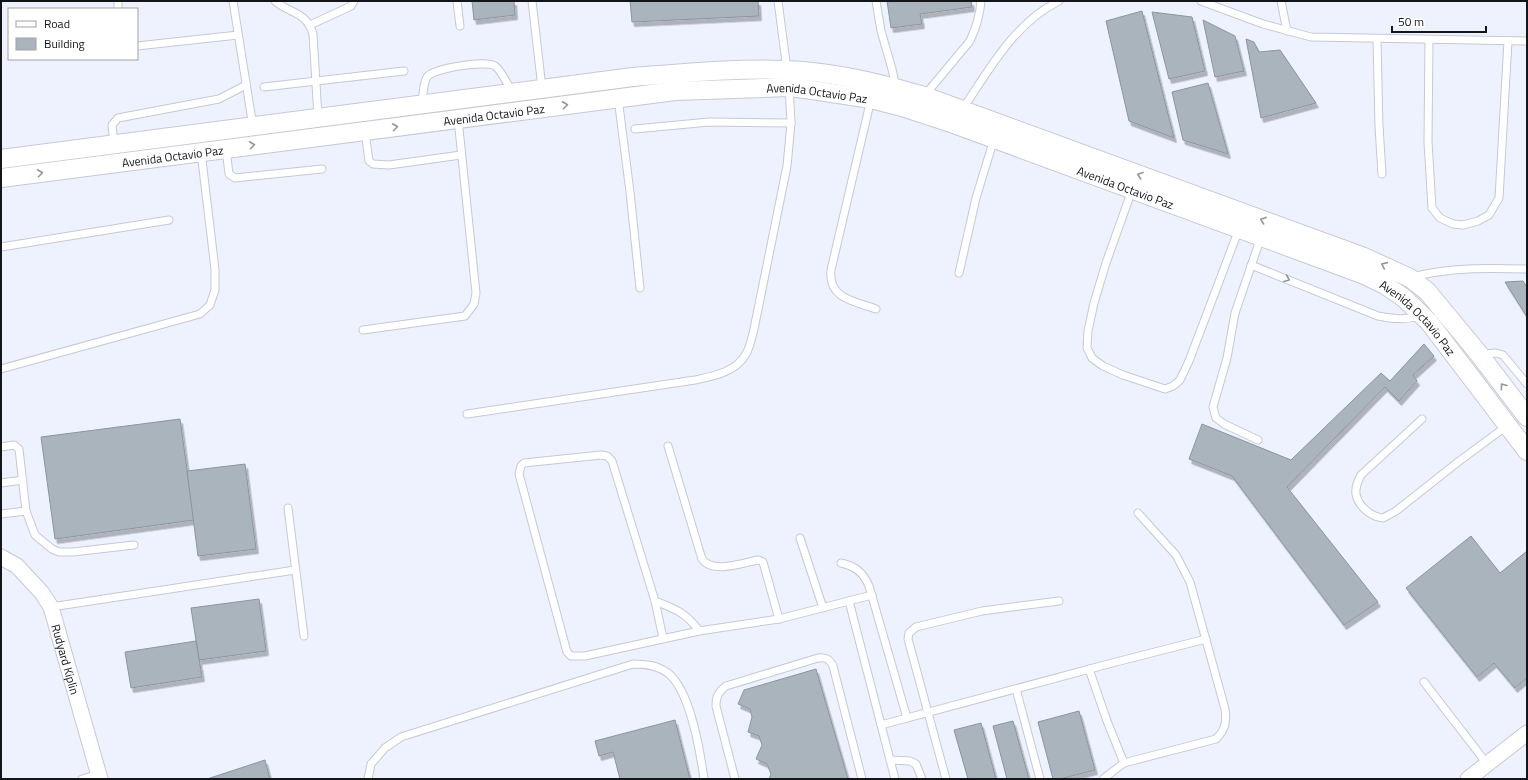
<svg xmlns="http://www.w3.org/2000/svg" width="1528" height="780" viewBox="0 0 1528 780" font-family="'Titillium Web',sans-serif">
  <style>
    .building { fill: #a9b4bd; stroke: #8b959e; filter: url(#shadow) }
    .lines { fill: none; stroke-linecap: round; stroke-linejoin: round }
    .service-casing { stroke: #c5c9d5; stroke-width: 9 }
    .minor-casing { stroke: #c5c9d5; stroke-width: 17 }
    .tertiary-casing { stroke: #c5c9d5; stroke-width: 20 }
    .service { stroke: #fff; stroke-width: 7 }
    .minor { stroke: #fff; stroke-width: 15 }
    .tertiary { stroke: #fff; stroke-width: 18 }
    .oneway { stroke: #959698 }
    .labels { text-anchor: middle; dominant-baseline: central; stroke-width: 4; stroke-linejoin: round; paint-order: stroke }
    .street-label { font-size: 12px; fill: #131519; stroke: #fff }
  </style>
  <defs>
    <filter id="shadow"><feDropShadow dx="2.5" dy="4.5" stdDeviation="0" flood-color="#0004"/></filter>
  </defs>
  <rect width="100%" height="100%" fill="#eef2ff"/>
  <g class="building">
    <path d="M472 1H514L515 15 474 20Z"/>
    <path d="M630 1H758L759 16 632 22Z"/>
    <path d="M887 1H971L972 7 920 14 922 24 891 28Z"/>
    <path d="M1142 11 1174 138 1129 121 1106 21Z"/>
    <path d="M1152 12 1192 17 1205 71 1169 79Z"/>
    <path d="M1203 20 1235 36 1244 71 1215 77Z"/>
    <path d="M1246 39 1254 42 1259 52 1280 50 1316 103 1261 118Z"/>
    <path d="M1208 83 1228 154 1183 140 1172 92Z"/>
    <path d="M1523 281 1527 287V317L1505 282Z"/>
    <path d="M1424 344 1434 356 1413 375 1417 381 1399 401 1385 387 1287 487 1378 602 1344 625 1232 476 1189 459 1202 424 1291 460 1381 373 1390 381Z"/>
    <path d="M180 419 194 520 55 539 41 437Z"/>
    <path d="M245 464 256 549 198 556 187 471Z"/>
    <path d="M1471 536 1500 573 1527 551V678L1515 688 1494 663 1477 677 1406 588Z"/>
    <path d="M259 599 266 651 199 660 191 608Z"/>
    <path d="M196 641 202 677 131 688 125 652Z"/>
    <path d="M816 669 848 779H769L771 774 767 764 756 759 762 745 759 736 748 732 752 717 750 709 738 704 744 690Z"/>
    <path d="M1079 711 1095 770 1060 779H1053L1038 722Z"/>
    <path d="M675 720 690 779H620L613 752 599 756 595 741Z"/>
    <path d="M1013 721 1029 779H1007L993 726Z"/>
    <path d="M981 723 996 779H968L954 730Z"/>
    <path d="M265 760 270 779H207Z"/>
  </g>
  <g class="lines">
    <g class="service-casing">
      <g id="service">
        <path d="M118 1V9"/>
        <path d="M233 1 253 127"/>
        <path d="M275 1C290 14 306 11 313 34L318 117"/>
        <path d="M457 1 460 26"/>
        <path d="M532 1 542 88"/>
        <path d="M778 1 787 70"/>
        <path d="M876 1 881 31 892 69 896 88"/>
        <path d="M1201 1 1263 24 1311 37 1527 41"/>
        <path d="M1281 1 1287 31"/>
        <path d="M310 25 351 6 354 1"/>
        <path d="M1377 39 1379 126 1382 174"/>
        <path d="M1429 40 1428 142 1432 208 1440 218 1453 224 1463 225 1478 221 1489 215 1499 198 1508 41"/>
        <path d="M137 46 238 35"/>
        <path d="M264 87 404 71"/>
        <path d="M925 95 970 41C976 28 980 15 981 1"/>
        <path d="M618 98 630 192 640 288"/>
        <path d="M871 99 831 270C828 299 854 301 876 309"/>
        <path d="M422 104C423 96 423 84 427 77 433 68 486 60 495 66 502 71 507 84 512 92"/>
        <path d="M962 110C989 70 1014 23 1059 1"/>
        <path d="M635 129 709 122 791 123"/>
        <path d="M365 132 369 161 373 164 389 165 461 155"/>
        <path d="M114 144 112 125 118 118 219 99 246 85"/>
        <path d="M226 149 229 174 235 178 322 169"/>
        <path d="M1132 190 1106 263 1094 303 1088 331 1087 348 1092 358 1103 366 1123 375 1165 389 1173 386 1180 380 1189 361 1239 229"/>
        <path d="M1 247 169 220"/>
        <path d="M1251 265 1378 316C1393 319 1405 320 1420 316"/>
        <path d="M959 273 976 198 994 139"/>
        <path d="M1412 277C1450 267 1488 268 1527 269"/>
        <path d="M363 330 465 316 474 304 476 293 458 119"/>
        <path d="M1482 354 1496 353 1503 355 1527 384"/>
        <path d="M1 369 200 314 210 305 215 290V269L201 152"/>
        <path d="M467 414 695 380C714 376 736 372 746 354 750 347 752 337 754 329L787 166 791 123 789 86"/>
        <path d="M1422 419 1361 475C1358 481 1355 487 1356 494 1358 506 1371 517 1383 518L1396 511 1458 462 1508 425"/>
        <path d="M1258 440 1224 424 1216 418 1213 407 1227 358 1235 313 1261 237"/>
        <path d="M668 446 702 559C712 574 743 563 758 560L763 562 779 619"/>
        <path d="M1 447 14 445 19 449 26 511"/>
        <path d="M1 483 23 480"/>
        <path d="M288 508 304 636"/>
        <path d="M1 514 26 511 35 535 52 549 59 552H73L134 545"/>
        <path d="M800 538 823 608"/>
        <path d="M841 563C855 566 863 572 869 586L907 718"/>
        <path d="M655 601C675 609 687 613 699 631"/>
        <path d="M849 601 895 779"/>
        <path d="M51 607 295 570"/>
        <path d="M663 638 655 601 612 461 607 456 601 455 524 463 521 466 519 474 567 652 571 656H585L699 631 779 619 872 595"/>
        <path d="M1089 669 1107 721 1124 763"/>
        <path d="M1424 682 1488 765"/>
        <path d="M1016 689 1040 779"/>
        <path d="M881 725 1112 663 1206 639"/>
        <path d="M890 760 910 761 916 764 922 779"/>
        <path d="M82 779 99 774"/>
        <path d="M368 779 371 764 385 748 401 737 633 664C645 664 657 665 668 673 691 692 700 751 704 779"/>
        <path d="M735 779 716 706C716 697 718 692 726 686L818 658C826 657 830 659 833 666L862 779"/>
        <path d="M946 779 908 639 909 633 916 627 982 611 1059 601"/>
        <path d="M1103 779 1124 763 1216 739C1225 730 1227 722 1225 709L1190 582 1176 555 1138 513"/>
      </g>
    </g>
    <g class="minor-casing">
      <g id="minor">
        <path id="s1" d="M1 557 17 566 42 593 51 607 100 779"/>
        <path d="M1468 779 1527 733"/>
      </g>
    </g>
    <g class="tertiary-casing">
      <g id="tertiary">
        <path d="M1 159 633 77C684 73 736 68 787 70 834 72 879 83 924 96L1364 257 1410 278 1427 291 1479 354 1527 417"/>
        <path id="s2" d="M1 178 675 91 790 87 812 90 871 99 902 107 954 124 1362 274 1385 285 1404 298 1429 322 1527 451"/>
      </g>
    </g>
    <use href="#service" class="service"/>
    <use href="#minor" class="minor"/>
    <use href="#tertiary" class="tertiary"/>
  </g>
  <defs><path id="oneway-chevron" d="M-2-3.5L2.5 0L-2 3.5" fill="none" stroke-width="1.6" stroke-linecap="round" stroke-linejoin="round"/></defs>
  <g class="oneway">
    <use href="#oneway-chevron" transform="translate(565 105) rotate(-7)"/>
    <use href="#oneway-chevron" transform="translate(395 127) rotate(-7)"/>
    <use href="#oneway-chevron" transform="translate(252 145) rotate(-7)"/>
    <use href="#oneway-chevron" transform="translate(40 173) rotate(-7)"/>
    <use href="#oneway-chevron" transform="translate(1140 175) rotate(-160)"/>
    <use href="#oneway-chevron" transform="translate(1263 220) rotate(-160)"/>
    <use href="#oneway-chevron" transform="translate(1384 265) rotate(-156)"/>
    <use href="#oneway-chevron" transform="translate(1287 279) rotate(22)"/>
    <use href="#oneway-chevron" transform="translate(1503 386) rotate(-127)"/>
  </g>
  <g class="labels">
    <g class="street-label">
      <text stroke="none"><textPath href="#s2" startOffset="822">Avenida Octavio Paz</textPath></text>
      <text stroke="none"><textPath href="#s2" startOffset="497">Avenida Octavio Paz</textPath></text>
      <text stroke="none"><textPath href="#s2" startOffset="173">Avenida Octavio Paz</textPath></text>
      <text stroke="none"><textPath href="#s2" startOffset="1146">Avenida Octavio Paz</textPath></text>
      <text stroke="none"><textPath href="#s2" startOffset="1470">Avenida Octavio Paz</textPath></text>
      <text stroke="none"><textPath href="#s1" startOffset="126">Rudyard Kiplin</textPath></text>
    </g>
  </g>
  <rect width="1528" height="780" fill="none" stroke="#131519" stroke-width="4"/>
  <rect x="8" y="8" width="130" height="52" fill="#ffffff" stroke="#a1a1a3"/>
  <rect x="16" y="21" width="20" height="6" fill="#ffffff" stroke="#a1a1a3"/>
  <text x="44" y="28" font-size="12" fill="#131519">Road</text>
  <rect x="16" y="38" width="20" height="12" fill="#a9b4bd" stroke="#a1a1a3"/>
  <text x="44" y="48" font-size="12" fill="#131519">Building</text>
  <path d="M1392 26v6h94v-6" fill="none" stroke="#131519" stroke-width="2"/>
  <text x="1398" y="26" font-size="12" fill="#131519" stroke="#ffffff" stroke-width="3" paint-order="stroke">50 m</text>
</svg>
